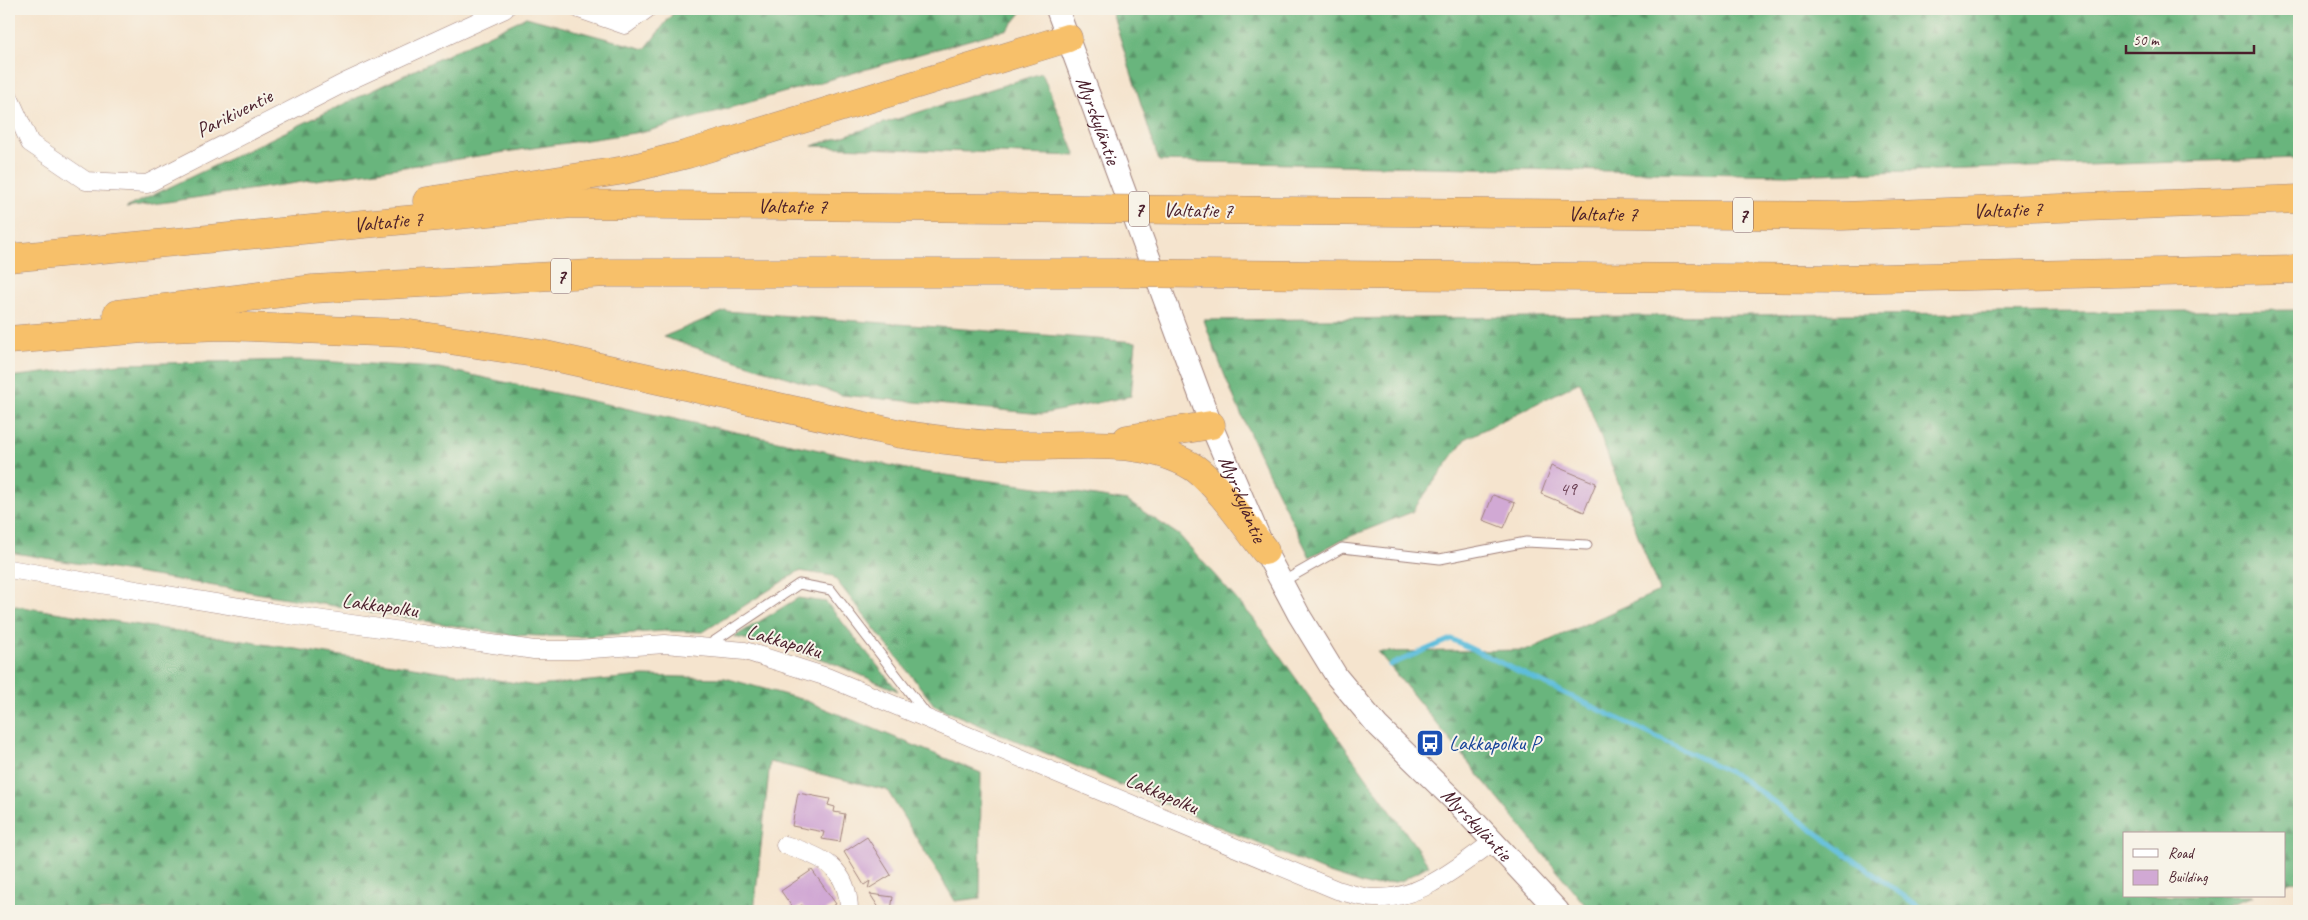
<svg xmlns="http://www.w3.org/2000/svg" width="2308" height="920" viewBox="0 0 2308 920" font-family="Caveat,sans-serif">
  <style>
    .forest { fill: url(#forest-firs); stroke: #5a6a54 }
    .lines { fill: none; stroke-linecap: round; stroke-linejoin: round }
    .stream { stroke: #5dbddb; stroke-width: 5 }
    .building { fill: #d1a9d4 }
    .service-casing { stroke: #a0827c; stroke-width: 11 }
    .minor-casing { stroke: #a0827c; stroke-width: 19 }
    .tertiary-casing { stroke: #a0827c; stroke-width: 24 }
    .motorway-casing { stroke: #a0827c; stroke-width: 29 }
    .service { stroke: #fff; stroke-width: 9 }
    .minor { stroke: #fff; stroke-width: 18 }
    .tertiary { stroke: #fff; stroke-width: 22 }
    .motorway { stroke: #f7c06b; stroke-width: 28 }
    .motorway-bridge-casing { stroke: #a0827c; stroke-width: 29; stroke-linecap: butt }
    .motorway-bridge { stroke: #f7c06b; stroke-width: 28 }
    .labels { text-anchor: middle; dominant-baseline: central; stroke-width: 4; stroke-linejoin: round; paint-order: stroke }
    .number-label { font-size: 19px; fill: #6c4255 }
    .shield { fill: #f7f3e8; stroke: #7e5f64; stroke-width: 1 }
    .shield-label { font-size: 20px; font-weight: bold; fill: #4a1f2b }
    .street-label { font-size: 21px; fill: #4a1f2b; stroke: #f7f3e8 }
    .transit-label { font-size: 21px; fill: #164399; stroke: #f7f3e8; text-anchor: start }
  </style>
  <defs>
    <pattern id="forest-firs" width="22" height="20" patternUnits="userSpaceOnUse" patternTransform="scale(1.25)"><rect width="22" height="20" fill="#69b57d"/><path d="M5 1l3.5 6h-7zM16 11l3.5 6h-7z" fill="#589367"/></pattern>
  </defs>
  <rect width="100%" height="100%" fill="#f7f3e8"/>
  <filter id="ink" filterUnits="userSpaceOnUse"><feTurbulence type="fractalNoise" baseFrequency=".02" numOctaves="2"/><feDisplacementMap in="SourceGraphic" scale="10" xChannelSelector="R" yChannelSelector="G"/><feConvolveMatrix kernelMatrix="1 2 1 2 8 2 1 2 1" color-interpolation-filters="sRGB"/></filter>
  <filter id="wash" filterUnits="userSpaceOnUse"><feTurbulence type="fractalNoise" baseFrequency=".0096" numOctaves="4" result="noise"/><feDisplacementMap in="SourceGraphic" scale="20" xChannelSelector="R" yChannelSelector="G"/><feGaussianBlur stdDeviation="1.12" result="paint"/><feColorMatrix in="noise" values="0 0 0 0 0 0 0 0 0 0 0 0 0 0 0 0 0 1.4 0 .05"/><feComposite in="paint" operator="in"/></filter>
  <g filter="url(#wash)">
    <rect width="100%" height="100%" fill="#f5e4ce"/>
    <g class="forest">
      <path d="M674 9H1024L1008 29 648 131 126 208 526 17 645 49 674 12Z"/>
      <path d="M1111 9H2299V158L1786 175 1159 161Z"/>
      <path d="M1042 73 1076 156 812 146Z"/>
      <path d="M2299 310V880L2284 885V834H2124V896H2253L2211 911H1590L1378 652 1528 650 1659 591 1580 382 1465 439 1412 512 1341 540 1310 557C1271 480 1232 402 1204 320Z"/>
      <path d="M725 311 1136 342 1131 396 1042 414 842 395 663 337Z"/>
      <path d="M299 360 439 368 916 471 1052 489 1127 501 1179 535 1253 618 1429 865 1401 881 1369 886 1323 871 935 706 833 576 799 571 703 632 664 631 577 637 510 635 9 552V377L120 364Z"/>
      <path d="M798 598 826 602 898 691 828 661 772 644 734 637Z"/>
      <path d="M9 605 536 686 643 676 725 678 804 700 981 773 980 898 955 901 887 790 770 762 754 911H9Z"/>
    </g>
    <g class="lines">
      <g class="stream">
        <path d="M1390 665 1451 639 1738 776 1908 899"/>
        <path d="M1909 900 1925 911"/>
      </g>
    </g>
    <g id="blocks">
      <g class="building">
        <path d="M1552 465 1596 483 1584 512 1541 494Z"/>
        <path d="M1493 495 1515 503 1504 528 1483 520Z"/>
        <path d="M798 793 830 799 828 805 835 807 834 812 845 814 840 842 822 839 824 832 792 826Z"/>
        <path d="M867 837 891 875 868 889 870 881 864 885 844 852Z"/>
        <path d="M812 870 836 904 825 911H806L802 905 794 910 781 891Z"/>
        <path d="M870 894 893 897 891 911H881Z"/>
      </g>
    </g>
  </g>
  <g filter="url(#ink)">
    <use href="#blocks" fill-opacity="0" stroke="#a0827c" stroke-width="1"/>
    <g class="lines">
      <g class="service-casing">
        <g id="service">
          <path d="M1282 582 1342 548 1440 559 1526 542 1587 545"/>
          <path d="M707 646 799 584 831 590 927 715"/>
        </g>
      </g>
      <g class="minor-casing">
        <g id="minor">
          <path d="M579 9 625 25 647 9"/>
          <path d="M9 97 30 143 86 181 147 184 344 83 505 9"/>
          <path d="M9 569 282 614 534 650H577L665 644 745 651 827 677 1337 890C1349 893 1362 898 1375 898 1420 900 1459 866 1494 841"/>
          <path d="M785 845C822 856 849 868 849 911"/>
        </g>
      </g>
      <g class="tertiary-casing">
        <g id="tertiary">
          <path id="s1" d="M1057 9 1211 425 1265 551 1299 615 1337 677 1377 725 1461 807 1558 911"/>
        </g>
      </g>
      <g class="motorway-casing">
        <g id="motorway">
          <path d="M427 201 625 170 688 154 1068 38"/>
          <path id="s2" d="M1187 210 1842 216 2299 199"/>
          <path id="s3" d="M9 258 572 204 1092 209"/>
          <path d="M1203 274 1838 279 2299 269"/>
          <path d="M117 314 313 289 608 273H1116"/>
          <path d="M9 340 143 329 222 326 404 333 541 354 901 434C940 440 979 445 1018 446 1077 447 1141 436 1193 467 1216 482 1247 528 1265 551"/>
          <path d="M1127 439 1211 425"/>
        </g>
      </g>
      <use href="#service" class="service"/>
      <use href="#minor" class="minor"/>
      <use href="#tertiary" class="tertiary"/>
      <use href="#motorway" class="motorway"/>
      <g class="motorway-bridge-casing">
        <g id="motorway-bridge">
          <path d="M1092 209 1187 210"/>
          <path d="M1116 273 1203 274"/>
        </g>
      </g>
      <use href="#motorway-bridge" class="motorway-bridge"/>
    </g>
  </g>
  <defs>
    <g id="bus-square" transform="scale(1.4375)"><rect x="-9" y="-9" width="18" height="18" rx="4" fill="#1a4fb4" stroke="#f7f3e8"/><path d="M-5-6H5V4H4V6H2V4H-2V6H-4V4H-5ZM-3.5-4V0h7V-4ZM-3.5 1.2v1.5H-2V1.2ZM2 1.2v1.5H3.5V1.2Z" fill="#fff"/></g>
  </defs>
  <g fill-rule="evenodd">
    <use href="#bus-square" x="1430" y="743"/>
  </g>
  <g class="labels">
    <g class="number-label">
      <text x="1568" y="489">49</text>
    </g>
    <g class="shield">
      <rect x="1129" y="191.5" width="20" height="35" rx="4"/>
      <rect x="1733" y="197.5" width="20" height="35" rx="4"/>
      <rect x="551" y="258.5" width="20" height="35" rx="4"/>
    </g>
    <g class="shield-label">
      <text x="1139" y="209">7</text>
      <text x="1743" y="215">7</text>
      <text x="561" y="276">7</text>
    </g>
    <g class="street-label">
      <text transform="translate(234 113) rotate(-27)">Parikiventie</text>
      <text stroke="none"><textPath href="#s1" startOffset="119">Myrskyläntie</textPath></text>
      <text stroke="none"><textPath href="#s3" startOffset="786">Valtatie 7</textPath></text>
      <text transform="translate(1198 210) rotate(1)">Valtatie 7</text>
      <text stroke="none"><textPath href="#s2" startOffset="821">Valtatie 7</textPath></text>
      <text stroke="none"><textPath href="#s2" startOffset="416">Valtatie 7</textPath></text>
      <text stroke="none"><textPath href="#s3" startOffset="381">Valtatie 7</textPath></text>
      <text stroke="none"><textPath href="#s1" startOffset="524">Myrskyläntie</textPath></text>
      <text transform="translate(380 605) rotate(8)">Lakkapolku</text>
      <text transform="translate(784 641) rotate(16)">Lakkapolku</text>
      <text transform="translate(1162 793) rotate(23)">Lakkapolku</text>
      <text stroke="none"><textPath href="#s1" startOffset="929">Myrskyläntie</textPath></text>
    </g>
    <g class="transit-label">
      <text x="1449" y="743">Lakkapolku P</text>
    </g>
  </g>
  <rect width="2308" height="920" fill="none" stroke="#f7f3e8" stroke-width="30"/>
  <rect x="2123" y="832" width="162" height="65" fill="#f7f3e8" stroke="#b29e9c"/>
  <rect x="2133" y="849" width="25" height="8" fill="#ffffff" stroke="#b29e9c"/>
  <text x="2168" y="858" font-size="15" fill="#4a1f2b">Road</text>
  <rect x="2133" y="870" width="25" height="15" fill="#d1a9d4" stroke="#b29e9c"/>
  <text x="2168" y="882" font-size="15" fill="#4a1f2b">Building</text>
  <path d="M2126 45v8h128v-8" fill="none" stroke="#4a1f2b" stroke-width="2.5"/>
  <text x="2133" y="45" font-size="15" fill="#4a1f2b" stroke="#f7f3e8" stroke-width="4" paint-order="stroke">50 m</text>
</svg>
